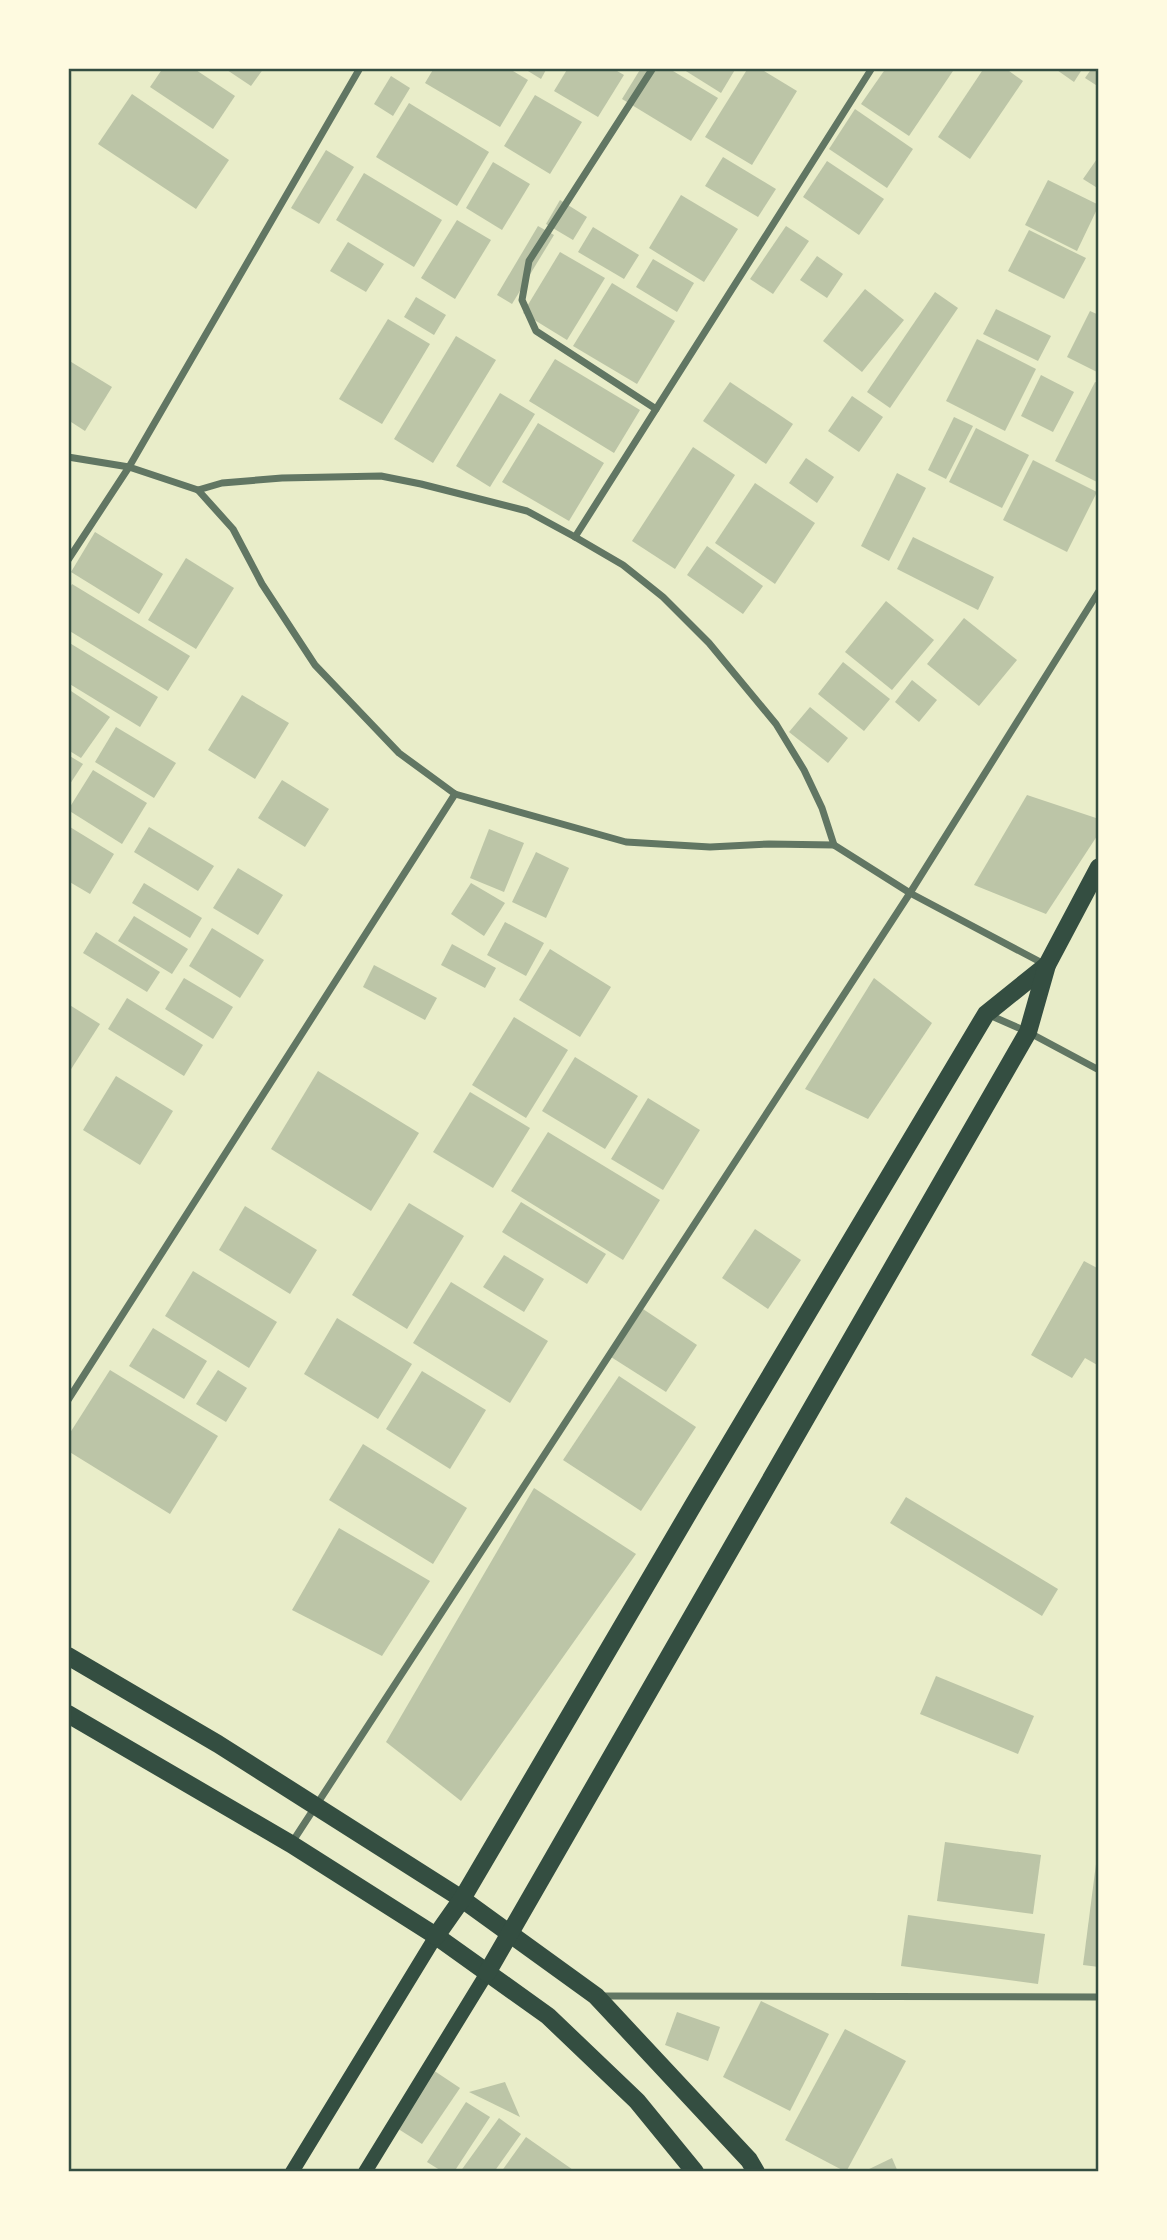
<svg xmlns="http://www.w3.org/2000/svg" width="1167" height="2240" viewBox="0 0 1167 2240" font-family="'IBM Plex Sans',sans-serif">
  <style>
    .building { fill: #bcc5a7 }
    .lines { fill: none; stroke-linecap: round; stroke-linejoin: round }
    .minor { stroke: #617663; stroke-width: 7 }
    .secondary { stroke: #344e41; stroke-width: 14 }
    .primary { stroke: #344e41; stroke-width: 18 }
    .neatline { fill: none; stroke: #344e41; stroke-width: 2.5 }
  </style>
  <rect width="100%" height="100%" fill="#e9edc9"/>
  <g class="building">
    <path d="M163 68H193L235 96 213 129 150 87Z"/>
    <path d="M224 68H264L251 86Z"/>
    <path d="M434 68H508L528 80 500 127 425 83Z"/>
    <path d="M523 68H547L541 79Z"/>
    <path d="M568 68H612L624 75 598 117 554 91Z"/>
    <path d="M641 68H668L718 98 691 141 622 99Z"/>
    <path d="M681 68H736L721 93Z"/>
    <path d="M748 68H759L797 91 752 165 705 137Z"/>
    <path d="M886 68H955L909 136 861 104Z"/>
    <path d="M984 68H1005L1023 81 970 159 938 137Z"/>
    <path d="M1054 68H1083L1074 82Z"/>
    <path d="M1092 68H1099V87L1085 78Z"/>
    <path d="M391 76 410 88 393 116 374 104Z"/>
    <path d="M132 94 229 160 196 209 98 144Z"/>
    <path d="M535 95 582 122 550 174 504 146Z"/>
    <path d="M409 103 489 152 457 206 376 157Z"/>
    <path d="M855 109 913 149 887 188 829 149Z"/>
    <path d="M326 150 354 167 319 224 291 208Z"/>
    <path d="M1099 156V189L1083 179Z"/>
    <path d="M723 157 776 189 758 217 705 186Z"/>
    <path d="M827 161 884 199 859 235 803 197Z"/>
    <path d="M493 162 530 184 502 230 466 208Z"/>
    <path d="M364 173 442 220 414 267 336 220Z"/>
    <path d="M1048 180 1099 205 1077 251 1025 225Z"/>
    <path d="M681 195 738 229 704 282 649 248Z"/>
    <path d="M560 200 587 217 573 240 546 224Z"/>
    <path d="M457 220 491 240 455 299 421 278Z"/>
    <path d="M538 226 554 235 512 304 497 295Z"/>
    <path d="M786 226 809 241 773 294 750 279Z"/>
    <path d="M593 227 639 255 624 279 578 252Z"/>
    <path d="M1029 230 1086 258 1064 299 1008 271Z"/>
    <path d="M348 242 384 264 366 292 330 271Z"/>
    <path d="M560 252 605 278 567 340 523 313Z"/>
    <path d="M817 256 843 274 827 298 800 280Z"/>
    <path d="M653 259 694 283 677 312 636 287Z"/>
    <path d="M612 283 675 321 637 384 573 346Z"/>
    <path d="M865 289 904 320 862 372 823 341Z"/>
    <path d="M935 292 958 308 890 408 867 392Z"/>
    <path d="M416 297 446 315 434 335 404 317Z"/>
    <path d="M996 309 1051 336 1038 361 983 334Z"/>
    <path d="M1090 311 1099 315V373L1067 357Z"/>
    <path d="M388 319 430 344 382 424 339 399Z"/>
    <path d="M456 336 496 360 433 463 394 439Z"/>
    <path d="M977 339 1036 369 1005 431 946 401Z"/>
    <path d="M555 359 640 410 614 453 529 401Z"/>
    <path d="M68 360 112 387 85 431 68 420Z"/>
    <path d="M1041 375 1074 392 1053 432 1021 416Z"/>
    <path d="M730 382 793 424 766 464 703 421Z"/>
    <path d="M1095 382 1099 383V483L1055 461Z"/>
    <path d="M500 393 535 414 490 487 456 466Z"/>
    <path d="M852 396 883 417 859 452 828 431Z"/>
    <path d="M954 417 973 426 946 479 928 470Z"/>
    <path d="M538 423 604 463 569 521 502 482Z"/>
    <path d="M976 428 1029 455 1002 508 949 482Z"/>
    <path d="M693 447 735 475 675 569 632 541Z"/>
    <path d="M806 458 834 477 817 503 789 483Z"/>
    <path d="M1033 460 1097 492 1067 552 1003 520Z"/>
    <path d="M897 473 926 488 889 561 861 546Z"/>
    <path d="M755 483 815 523 775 584 715 543Z"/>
    <path d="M95 532 163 574 139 614 71 572Z"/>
    <path d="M913 537 994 577 978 610 897 569Z"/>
    <path d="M707 546 763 586 743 614 687 575Z"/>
    <path d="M186 558 234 588 196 649 148 620Z"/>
    <path d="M72 584 190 656 168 691 68 630V591Z"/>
    <path d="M886 601 934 640 892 690 845 652Z"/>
    <path d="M964 618 1017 660 979 706 927 664Z"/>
    <path d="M68 642 158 697 140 727 68 683Z"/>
    <path d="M843 662 890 699 864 731 818 694Z"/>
    <path d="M912 680 937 700 919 722 895 702Z"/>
    <path d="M68 689 110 717 81 758 68 750Z"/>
    <path d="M242 695 289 723 255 779 208 750Z"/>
    <path d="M810 707 848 738 828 763 789 732Z"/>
    <path d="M116 727 176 763 154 798 95 762Z"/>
    <path d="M68 755 83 764 68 787Z"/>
    <path d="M93 770 147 803 122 844 68 810Z"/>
    <path d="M282 780 329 809 305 847 258 818Z"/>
    <path d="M1027 795 1099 819V833L1046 914 974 885Z"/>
    <path d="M70 827 114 854 90 894 68 881V830Z"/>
    <path d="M149 827 214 866 198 891 134 852Z"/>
    <path d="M489 829 524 843 504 892 470 878Z"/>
    <path d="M536 852 569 868 546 918 512 902Z"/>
    <path d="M238 868 283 895 258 935 213 908Z"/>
    <path d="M144 883 202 918 190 938 132 903Z"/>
    <path d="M471 883 505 903 484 936 451 914Z"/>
    <path d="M134 916 188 949 172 974 118 941Z"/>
    <path d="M505 922 544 943 526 976 487 955Z"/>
    <path d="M212 928 264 960 240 998 189 966Z"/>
    <path d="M96 932 160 972 147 992 83 953Z"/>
    <path d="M452 944 496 968 485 988 441 965Z"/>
    <path d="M550 949 611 987 580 1037 519 1000Z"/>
    <path d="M374 965 437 998 425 1020 363 987Z"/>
    <path d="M184 978 233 1007 213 1039 165 1009Z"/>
    <path d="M874 978 932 1023 868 1119 805 1089Z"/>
    <path d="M127 998 203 1045 184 1076 108 1029Z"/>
    <path d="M68 1004 100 1024 68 1074Z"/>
    <path d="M514 1017 568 1050 526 1118 472 1085Z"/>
    <path d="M575 1057 638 1096 605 1149 542 1111Z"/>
    <path d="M318 1071 419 1133 371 1211 271 1149Z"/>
    <path d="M116 1076 173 1111 140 1165 83 1130Z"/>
    <path d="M470 1092 530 1128 493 1188 433 1152Z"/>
    <path d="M648 1098 700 1130 663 1190 611 1159Z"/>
    <path d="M548 1132 660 1200 623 1260 511 1191Z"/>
    <path d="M521 1202 606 1254 587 1284 502 1232Z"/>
    <path d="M409 1203 464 1236 407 1329 352 1295Z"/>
    <path d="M245 1206 317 1250 290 1294 219 1250Z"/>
    <path d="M755 1229 801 1260 768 1309 722 1278Z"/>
    <path d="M504 1255 544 1279 524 1312 483 1287Z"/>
    <path d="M1084 1261 1099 1269V1366L1085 1358 1072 1378 1031 1355Z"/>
    <path d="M193 1271 277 1322 249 1368 165 1316Z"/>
    <path d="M451 1282 548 1341 510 1403 413 1343Z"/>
    <path d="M643 1309 697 1345 666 1392 611 1357Z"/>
    <path d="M337 1318 412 1364 378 1419 304 1374Z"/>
    <path d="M153 1328 207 1361 184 1399 129 1366Z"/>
    <path d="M110 1370 218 1436 170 1514 68 1451V1436Z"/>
    <path d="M218 1370 247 1388 226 1422 196 1404Z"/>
    <path d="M422 1371 486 1410 450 1469 386 1429Z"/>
    <path d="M619 1376 696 1427 641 1511 563 1460Z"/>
    <path d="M363 1444 467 1508 433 1564 329 1500Z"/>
    <path d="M534 1488 636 1554 461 1801 386 1742Z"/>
    <path d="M906 1497 1058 1589 1042 1616 890 1523Z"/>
    <path d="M339 1528 430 1581 382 1656 292 1610Z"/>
    <path d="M936 1676 1034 1716 1018 1754 920 1714Z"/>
    <path d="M945 1842 1041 1855 1033 1914 937 1901Z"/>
    <path d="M1096 1864H1099V1967L1083 1965Z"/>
    <path d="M908 1915 1045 1934 1038 1984 901 1966Z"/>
    <path d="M761 2001 829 2034 790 2111 723 2077Z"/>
    <path d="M677 2012 720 2027 708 2061 665 2045Z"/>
    <path d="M845 2029 906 2061 846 2172 785 2140Z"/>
    <path d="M430 2068 460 2088 422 2144 392 2125Z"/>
    <path d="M505 2082 520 2117 469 2092Z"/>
    <path d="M466 2102 490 2117 454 2172H443L427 2162Z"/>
    <path d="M499 2118 521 2134 494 2172H460Z"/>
    <path d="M526 2137 576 2172H501Z"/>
    <path d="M892 2158 898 2172H863Z"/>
  </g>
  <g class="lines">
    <g class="minor">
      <path d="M653 68 529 261 522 300 536 331 656 409"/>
      <path d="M68 457 129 467 360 68"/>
      <path d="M198 490 222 483 282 478 381 476 421 484 527 511 575 537 623 565 663 597 709 643 776 724 804 770 822 808 834 845"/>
      <path d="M575 537 872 68"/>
      <path d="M68 560 129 467 198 490 233 529 262 584 315 665 399 753 455 794 626 842 710 847 769 844 834 845 910 893 1046 965"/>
      <path d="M987 1014 1028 1032 1099 1070"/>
      <path d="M68 1400 455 794"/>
      <path d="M291 1844 910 893 1099 591"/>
      <path d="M600 1996 1099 1997"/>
    </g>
    <g class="secondary">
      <path d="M292 2172 436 1936"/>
      <path d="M365 2172 487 1973"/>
    </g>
    <g class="primary">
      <path d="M68 1656 218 1744 462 1899 596 1996 749 2160 756 2172"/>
      <path d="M68 1714 291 1844 436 1936 548 2016 637 2101 695 2172"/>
      <path d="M436 1936 462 1899 695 1502 986 1014 1047 965"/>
      <path d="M487 1973 1028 1032 1047 965 1099 867"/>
    </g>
  </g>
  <rect width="1167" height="2240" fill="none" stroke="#fefae0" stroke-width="140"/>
  <rect x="70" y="70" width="1027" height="2100" class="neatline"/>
</svg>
